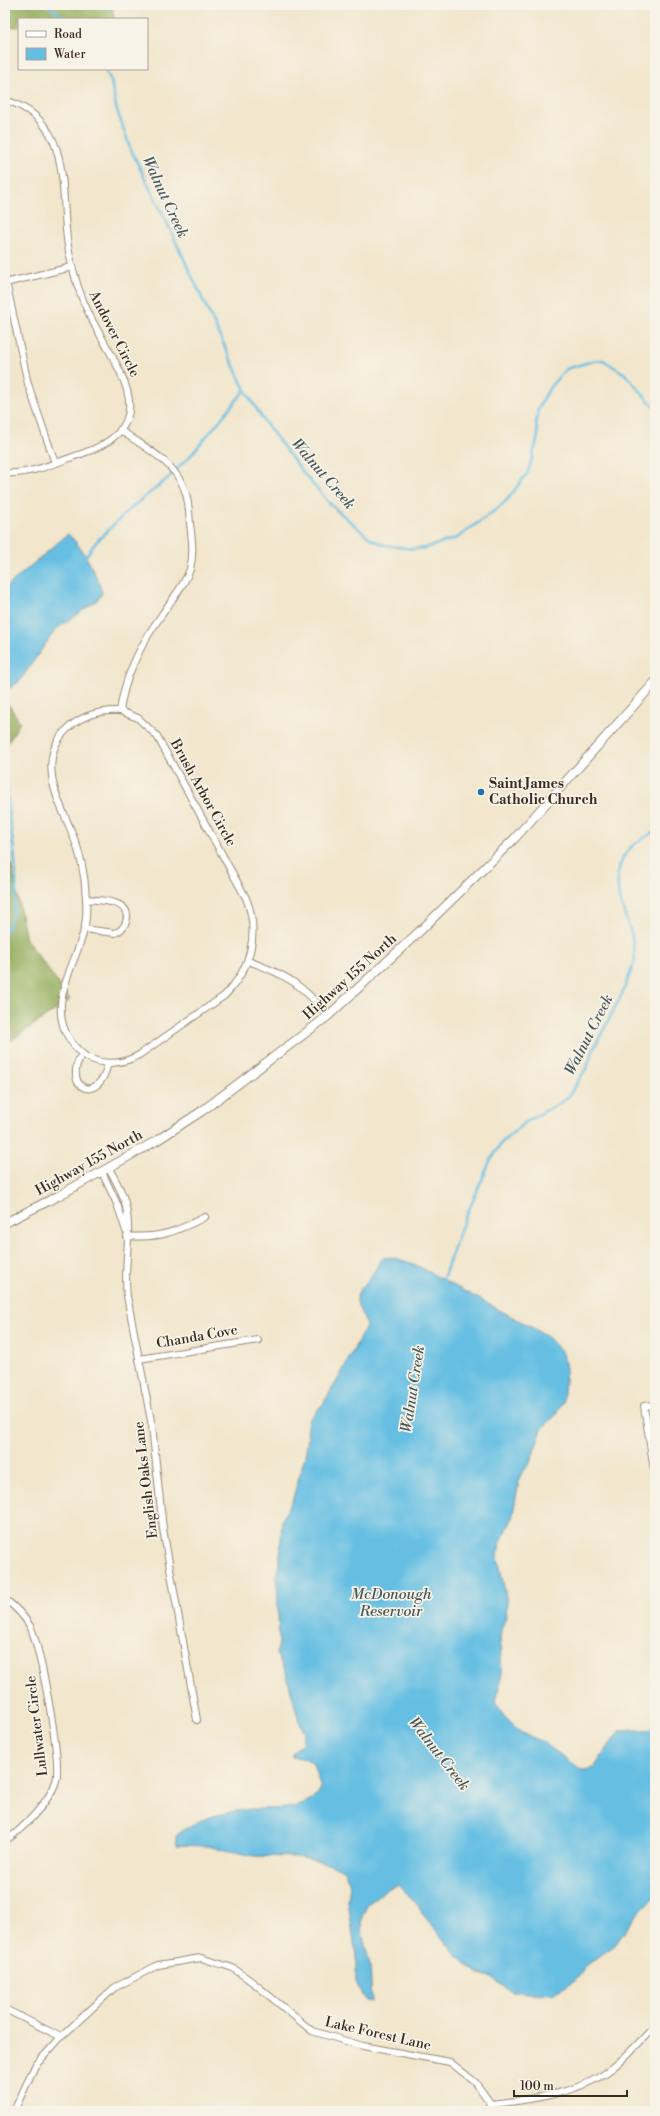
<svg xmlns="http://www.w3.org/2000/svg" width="660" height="2116" viewBox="0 0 660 2116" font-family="'Libre Bodoni',serif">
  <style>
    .forest { fill: #98b062; stroke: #6a6d40 }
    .water { fill: #66bfe3; stroke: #507480 }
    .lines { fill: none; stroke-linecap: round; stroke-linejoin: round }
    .stream { stroke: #66bfe3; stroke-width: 2.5 }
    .street-casing { stroke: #968875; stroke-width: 8 }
    .secondary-casing { stroke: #968875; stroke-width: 10 }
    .street { stroke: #fff; stroke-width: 6 }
    .secondary { stroke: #fff; stroke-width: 8 }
    .poi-dot { fill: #1f6fb2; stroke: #f7f3e8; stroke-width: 1.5 }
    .labels { text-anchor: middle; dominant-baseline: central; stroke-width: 3.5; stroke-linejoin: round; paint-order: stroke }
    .street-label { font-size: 14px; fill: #3b2a1e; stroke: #f7f3e8 }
    .poi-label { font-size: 14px; font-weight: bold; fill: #3b2a1e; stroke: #f7f3e8; text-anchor: start }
    .water-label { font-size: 15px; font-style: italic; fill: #485759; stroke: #f7f3e8 }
  </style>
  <rect width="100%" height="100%" fill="#f7f3e8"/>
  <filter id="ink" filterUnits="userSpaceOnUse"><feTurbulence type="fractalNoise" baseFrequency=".025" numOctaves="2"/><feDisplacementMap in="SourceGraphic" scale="8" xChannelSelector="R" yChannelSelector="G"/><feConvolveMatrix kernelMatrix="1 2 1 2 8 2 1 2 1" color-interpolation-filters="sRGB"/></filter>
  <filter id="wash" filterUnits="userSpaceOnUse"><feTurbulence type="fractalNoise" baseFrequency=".012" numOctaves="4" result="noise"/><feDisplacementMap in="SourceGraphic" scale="16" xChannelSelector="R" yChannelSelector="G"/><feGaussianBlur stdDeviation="0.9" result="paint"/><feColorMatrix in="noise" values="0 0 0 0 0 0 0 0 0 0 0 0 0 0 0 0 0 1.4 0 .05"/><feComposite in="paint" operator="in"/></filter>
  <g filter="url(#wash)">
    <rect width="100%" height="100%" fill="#f2e6cc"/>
    <g class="forest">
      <path d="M5 5H112L114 19H19V27H5Z"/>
      <path d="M5 699 20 722 5 748Z"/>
      <path d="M5 833 26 939 70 1000 5 1045Z"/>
    </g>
    <g class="water">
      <path d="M68 534C81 545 99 577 102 594L95 602 56 629 19 682 5 691V588Z"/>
      <path d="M391 1257 414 1264 546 1335 563 1353 566 1370 563 1402 556 1415 542 1429 530 1463 520 1476 512 1519 506 1532 500 1541 498 1557 507 1602 506 1616 501 1630 500 1642 502 1673 496 1702 503 1715 520 1732 543 1742 579 1769 584 1770 594 1768 619 1731 655 1729V1896L637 1915 615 1945 587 1965 575 1981 566 1987 552 1994 512 1992 491 1977 479 1974 455 1954 426 1918 417 1904 399 1885 386 1889 367 1906 362 1916 361 1929 370 1965 372 2002 365 2001 356 1982V1956L348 1901 350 1885 345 1871 331 1864 298 1857 254 1856 207 1846 177 1845 176 1836C193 1820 220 1813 243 1810 267 1806 308 1816 321 1788L313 1764 305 1758 292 1757V1754L302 1743 305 1733 299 1721 286 1672 276 1654 279 1642 277 1574 280 1556 282 1520 293 1498 305 1456 308 1437 307 1426 308 1420 323 1404 341 1374 366 1326C364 1316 356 1307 357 1297 358 1289 365 1285 369 1279 375 1272 377 1265 383 1258Z"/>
    </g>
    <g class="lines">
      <g class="stream">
        <path d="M46 5 68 19"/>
        <path d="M105 69 111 81 116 107 130 148 169 227 245 390 264 421 304 474 332 506 371 539 384 545 412 549 425 548 457 538 494 511 508 499 528 472 538 437 536 422 538 409 550 387 566 369 593 361 603 360 625 374 655 408"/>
        <path d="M85 557 97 541 132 507 166 480 192 454 245 390"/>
        <path d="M5 778C9 789 7 803 9 814 13 848 25 902 5 932"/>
        <path d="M442 1282 461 1228 491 1159 502 1142 525 1122 560 1103 568 1097 587 1067 594 1048 622 994 635 961 634 949 632 936 619 898 617 874 623 857 632 846 655 831"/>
      </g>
    </g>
  </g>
  <g filter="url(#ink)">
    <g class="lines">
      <g class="street-casing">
        <g id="street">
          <path d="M5 100C75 121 59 191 68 246 72 270 79 294 90 316 116 368 168 425 81 454 57 462 31 475 5 473"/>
          <path d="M5 277 28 384 55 463"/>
          <path d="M5 283 72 267"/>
          <path d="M120 711 138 718 157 736 246 898C260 933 251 969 224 996L139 1055C123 1064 104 1066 87 1057 80 1053 75 1047 70 1040 47 1006 73 969 83 934 86 923 87 910 86 898 85 875 81 854 72 833 65 815 54 795 52 776 46 734 82 709 120 711Z"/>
          <path d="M120 711C125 674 141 643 163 613 172 599 185 585 190 569 194 554 192 539 190 524 189 512 189 499 184 488 173 461 143 446 120 430"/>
          <path d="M84 929 115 933C121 931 124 927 126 922 133 899 99 901 86 899"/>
          <path d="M248 961C287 975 302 984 328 1016"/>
          <path d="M82 1054C61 1087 99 1107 108 1063"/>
          <path d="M109 1168C115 1180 124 1193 126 1207 132 1236 123 1267 127 1296L152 1426 163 1529 197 1720"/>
          <path d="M102 1172 117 1204 126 1231"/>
          <path d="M127 1236C160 1239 177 1231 205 1217"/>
          <path d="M139 1359 258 1340"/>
          <path d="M655 1405 644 1406 655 1476"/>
          <path d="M5 1599C14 1606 24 1616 30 1626 40 1646 62 1761 56 1781 50 1801 22 1830 5 1841"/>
          <path d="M5 2009 61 2037"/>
          <path d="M491 2104C529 2100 581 2093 611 2069 627 2057 641 2040 655 2026"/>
          <path d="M14 2111 35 2066 61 2037 114 1988 158 1965 201 1958 233 1968 255 1984 312 2031 363 2046 450 2062 475 2082 491 2104 490 2111"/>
        </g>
      </g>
      <g class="secondary-casing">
        <path id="secondary" d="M5 1223 58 1196 156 1141 202 1111 328 1016 421 930 515 838 655 682"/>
      </g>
      <use href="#street" class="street"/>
      <use href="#secondary" class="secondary"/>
    </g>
  </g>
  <circle class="poi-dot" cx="481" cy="792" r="4"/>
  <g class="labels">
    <g class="street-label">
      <text transform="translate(114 334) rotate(63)">Andover Circle</text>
      <text transform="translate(203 793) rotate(61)">Brush Arbor Circle</text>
      <text transform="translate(350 977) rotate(-42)">Highway 155 North</text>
      <text transform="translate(89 1163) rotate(-29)">Highway 155 North</text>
      <text transform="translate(197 1337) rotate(-10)">Chanda Cove</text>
      <text transform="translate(146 1480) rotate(-97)">English Oaks Lane</text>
      <text transform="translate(37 1726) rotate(-97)">Lullwater Circle</text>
      <text transform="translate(378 2034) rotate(13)">Lake Forest Lane</text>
    </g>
    <g class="poi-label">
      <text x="489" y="784">Saint James<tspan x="489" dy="16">Catholic Church</tspan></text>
    </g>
    <g class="water-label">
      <text transform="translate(165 197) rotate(65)">Walnut Creek</text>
      <text transform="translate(323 474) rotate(49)">Walnut Creek</text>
      <text transform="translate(589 1035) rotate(-63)">Walnut Creek</text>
      <text transform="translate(413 1389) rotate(-81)">Walnut Creek</text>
      <text x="391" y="1594">McDonough<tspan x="391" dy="17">Reservoir</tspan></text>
      <text transform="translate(439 1754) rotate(52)">Walnut Creek</text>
    </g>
  </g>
  <rect width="660" height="2116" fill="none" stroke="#f7f3e8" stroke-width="20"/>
  <rect x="18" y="18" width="130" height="52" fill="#f7f3e8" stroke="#aca397"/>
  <rect x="26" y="31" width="20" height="6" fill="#ffffff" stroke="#aca397"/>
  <text x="54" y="38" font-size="12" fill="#3b2a1e">Road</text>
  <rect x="26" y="48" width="20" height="12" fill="#66bfe3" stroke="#aca397"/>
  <text x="54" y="58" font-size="12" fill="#3b2a1e">Water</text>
  <path d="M514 2090v6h113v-6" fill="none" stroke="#3b2a1e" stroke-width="2"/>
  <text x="520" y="2090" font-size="12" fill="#3b2a1e" stroke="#f7f3e8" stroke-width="3" paint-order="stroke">100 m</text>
</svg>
